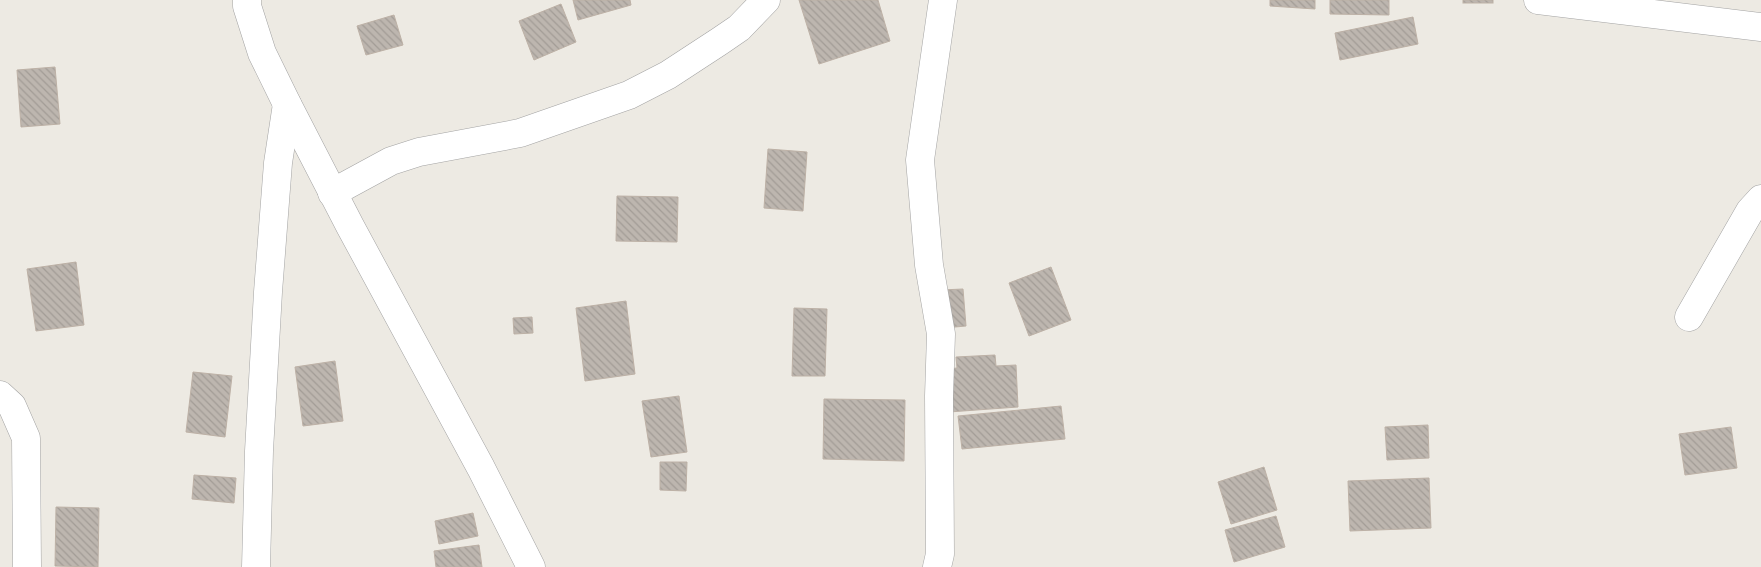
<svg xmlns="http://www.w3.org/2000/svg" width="1761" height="567" viewBox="0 0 1761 567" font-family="Montserrat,sans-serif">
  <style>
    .building { fill: url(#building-back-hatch); stroke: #bdb1a6 }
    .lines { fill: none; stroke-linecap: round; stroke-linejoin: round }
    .minor-casing { stroke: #a3a3a3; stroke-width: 29 }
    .minor { stroke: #fff; stroke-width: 28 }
  </style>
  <defs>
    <pattern id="building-back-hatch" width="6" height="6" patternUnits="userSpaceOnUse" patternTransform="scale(1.25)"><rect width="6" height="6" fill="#bdb6af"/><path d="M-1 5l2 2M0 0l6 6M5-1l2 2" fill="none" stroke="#a29c96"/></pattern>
  </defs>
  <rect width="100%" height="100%" fill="#edeae3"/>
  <g class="building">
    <path d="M573 0H630L631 5 578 20Z"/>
    <path d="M799 0H878L890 41 819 64Z"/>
    <path d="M1270 0H1315V9L1270 6Z"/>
    <path d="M1330 0H1389V15L1330 14Z"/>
    <rect x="1463" y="0" width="30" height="3"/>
    <path d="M561 4 576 42 534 60 519 21Z"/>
    <path d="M394 15 403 45 366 55 357 26Z"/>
    <path d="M1413 17 1418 44 1340 60 1335 33Z"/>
    <path d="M55 67 60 124 21 127 17 70Z"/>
    <path d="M768 149 807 152 803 211 764 208Z"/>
    <path d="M617 196 678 197 677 242 616 241Z"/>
    <path d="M76 262 84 325 36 331 27 269Z"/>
    <path d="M1051 267 1071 320 1029 336 1009 283Z"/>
    <path d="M963 289 966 326 944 328 941 290Z"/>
    <path d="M626 301 635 374 585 381 576 308Z"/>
    <path d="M794 308 827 309 825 376H792Z"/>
    <path d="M532 317 533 333 514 334 513 318Z"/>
    <path d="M995 355 996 366 1016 365 1018 407 949 412 947 369 957 368 956 357Z"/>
    <path d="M335 361 343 421 303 426 295 367Z"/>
    <path d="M193 372 232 376 225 437 186 432Z"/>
    <path d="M679 396 687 452 651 457 642 401Z"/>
    <path d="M824 399 905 400 904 461 823 459Z"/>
    <path d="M1061 406 1065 439 962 449 958 416Z"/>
    <path d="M1428 425 1429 458 1387 460 1385 427Z"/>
    <path d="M1731 427 1737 468 1685 475 1679 434Z"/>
    <path d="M660 462H687L686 491 660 490Z"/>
    <path d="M1264 467 1277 510 1231 524 1218 482Z"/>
    <path d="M194 475 236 478 234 503 192 499Z"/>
    <path d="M1429 478 1431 528 1350 531 1348 481Z"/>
    <path d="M56 507 99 508 98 567 55 566Z"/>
    <path d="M473 513 478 536 439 544 435 521Z"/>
    <path d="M1276 516 1285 547 1234 562 1225 530Z"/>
    <path d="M479 545 482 567H436L434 551Z"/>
  </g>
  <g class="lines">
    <g class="minor-casing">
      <g id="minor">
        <path d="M247 0V6L262 53 287 104 350 226 481 468 531 567"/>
        <path d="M1538 0 1761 27"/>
        <path d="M332 193 391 161 419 152 520 133 629 95 668 75 720 41 739 28 766 0"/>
        <path d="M1689 317 1750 211 1761 199"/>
        <path d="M0 395 12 406 26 438 27 567"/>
        <path d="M256 567 259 451 268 292 278 163 287 104"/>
        <path d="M937 567 940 554 939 396 941 334 929 265 920 160 943 0"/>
      </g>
    </g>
    <use href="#minor" class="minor"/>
  </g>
</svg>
